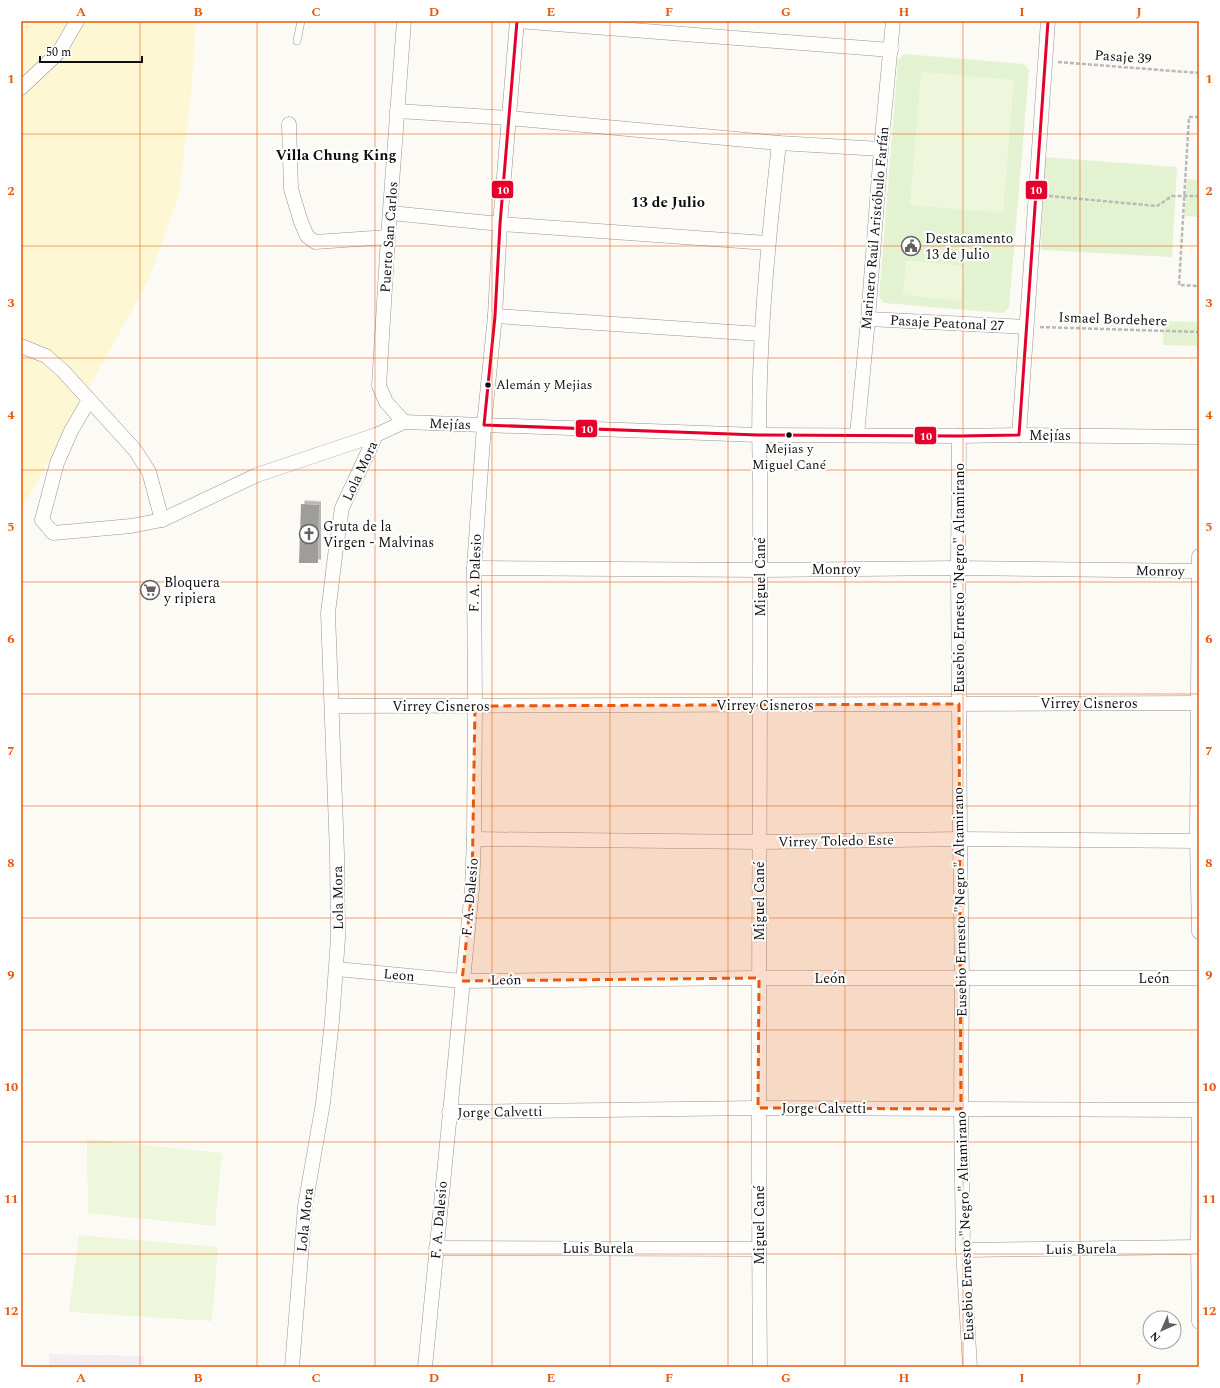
<svg xmlns="http://www.w3.org/2000/svg" width="1220" height="1388" viewBox="0 0 1220 1388" font-family="Spectral,serif">
  <style>
    .industrial { fill: #f4edf1 }
    .green { fill: #e3f3d2 }
    .sand { fill: #fef7d3 }
    .pitch { fill: #eef6dc }
    .building { fill: #9f9d99; filter: url(#shadow) }
    .lines { fill: none; stroke-linecap: round; stroke-linejoin: round }
    .service-casing { stroke: #969592; stroke-width: 8 }
    .minor-casing { stroke: #969592; stroke-width: 15 }
    .path { stroke: #b9b9b8; stroke-width: 2.5; stroke-dasharray: 4 2; stroke-linecap: butt }
    .service { stroke: #fffefd; stroke-width: 7 }
    .minor { stroke: #fffefd; stroke-width: 14 }
    .bus-1-casing { stroke: #fff; stroke-width: 6 }
    .bus-1 { stroke: #e4002b; stroke-width: 3 }
    .marked { fill: #e8590c; fill-opacity: 0.2; stroke: #e8590c; stroke-width: 3; stroke-dasharray: 8 5; stroke-linejoin: round }
    .grid { fill: none; stroke: #e8590c; stroke-width: 1; stroke-opacity: 0.55 }
    .bus-dot { fill: #0f0f0f; stroke: #fff; stroke-width: 1.5 }
    .labels { text-anchor: middle; dominant-baseline: central; stroke-width: 4; stroke-linejoin: round; paint-order: stroke }
    .bus-label { font-size: 13px; fill: #0f0f0f; stroke: #fff; text-anchor: start }
    .street-label { font-size: 14px; fill: #0f0f0f; stroke: #fff }
    .poi-label { font-size: 14px; fill: #0f0f0f; stroke: #fff; text-anchor: start }
    .neighbourhood-label { font-size: 15px; font-weight: bold; fill: #0f0f0f; stroke: #fff }
    .line-badge { stroke: #fff; stroke-width: 1.5 }
    .badge-label { font-size: 11px; text-anchor: middle; font-weight: bold; fill: #fff }
    .neatline { fill: none; stroke: #e8590c; stroke-width: 1.5 }
    .grid-label { font-size: 13px; text-anchor: middle; font-weight: bold; fill: #e8590c }
  </style>
  <defs>
    <filter id="shadow"><feDropShadow dx="3.5" dy="-3.5" stdDeviation="0" flood-color="#0004"/></filter>
  </defs>
  <rect width="100%" height="100%" fill="#fcfaf4"/>
  <path class="industrial" d="M49 1354 144 1356V1367H49Z"/>
  <g class="green">
    <path d="M905 54 1024 64 1029 70 1009 308 1003 313 884 303 879 297 898 60Z"/>
    <path d="M1044 157 1177 167 1172 257 1041 250Z"/>
    <path d="M1187 179 1199 180V217L1184 216Z"/>
    <path d="M1164 321 1199 322V346L1163 345Z"/>
  </g>
  <path class="sand" d="M21 21H196L192 87 179 195 149 279 21 511Z"/>
  <g class="pitch">
    <path d="M921 72 1014 80 1003 213 910 205Z"/>
    <path d="M906 260 965 266 961 301 903 295Z"/>
    <path d="M87 1139 222 1153 215 1226 88 1213Z"/>
    <path d="M79 1235 218 1247 212 1321 69 1312Z"/>
  </g>
  <path class="building" d="M301 504 319 505 318 563H299Z"/>
  <g class="lines">
    <g class="service-casing">
      <path id="service" d="M297 41 301 21"/>
    </g>
    <g class="minor-casing">
      <g id="minor">
        <path d="M517 21 891 50"/>
        <path d="M21 88 59 52 77 21"/>
        <path d="M397 111 509 118 779 143 881 149"/>
        <path d="M289 124 291 189 301 222 307 236 315 242 388 237"/>
        <path d="M391 213 500 224 768 243"/>
        <path d="M495 316 761 334"/>
        <path d="M868 319 1026 327"/>
        <path d="M21 346 46 356 63 371 135 450 149 472 162 520"/>
        <path d="M89 400 71 431 57 463 42 520 53 533 131 526 162 520 257 475 376 435 404 422 758 435 959 436 1019 435 1199 437"/>
        <path d="M404 422 386 402 379 386 388 237 404 21"/>
        <path d="M857 435 868 319 881 149 893 21"/>
        <path d="M1019 435 1048 21"/>
        <path d="M959 436 958 568 960 839 962 978 961 1109 963 1250 970 1367"/>
        <path d="M1199 556 1197 841 1199 932"/>
        <path d="M474 568 760 570 958 568 1199 571"/>
        <path d="M332 706 1199 703"/>
        <path d="M474 839 760 842 960 839 1199 841"/>
        <path d="M337 969 462 981 759 978H1199"/>
        <path d="M449 1112 758 1108 1199 1110"/>
        <path d="M1199 1115 1198 1247 1199 1322"/>
        <path d="M436 1248 759 1249"/>
        <path d="M963 1250 1199 1247"/>
        <path d="M292 1367 305 1206 323 1103 332 1021 338 938 337 854 328 613 336 548 342 508 376 435"/>
        <path d="M425 1367 472 889 474 839 475 706 474 568 484 425 495 316 500 224 517 21"/>
        <path d="M760 1367C757 1069 761 771 760 473 756 363 767 252 779 143"/>
      </g>
    </g>
    <g class="path">
      <path d="M1058 62 1199 73"/>
      <path d="M1199 117H1189L1179 285 1199 286"/>
      <path d="M1049 196 1157 206 1172 196H1199"/>
      <path d="M1040 327 1199 332"/>
    </g>
    <use href="#service" class="service"/>
    <use href="#minor" class="minor"/>
    <g class="bus-1-casing">
      <path id="bus-1" d="M517 21 500 224 495 316 484 425 758 435 959 436 1019 435 1048 21"/>
    </g>
    <use href="#bus-1" class="bus-1"/>
  </g>
  <path class="marked" d="M959 704 961 1109 758 1108 759 978 462 981 472 889 475 706Z"/>
  <path class="grid" d="M140 21V1367M257 21V1367M375 21V1367M492 21V1367M610 21V1367M728 21V1367M845 21V1367M963 21V1367M1080 21V1367M21 134H1199M21 246H1199M21 358H1199M21 470H1199M21 582H1199M21 694H1199M21 806H1199M21 918H1199M21 1030H1199M21 1142H1199M21 1254H1199"/>
  <defs>
    <g id="civic-ring" transform="scale(1)"><circle r="9.5" fill="#fff" stroke="#62615f" stroke-width="1.5"/><path d="M-.6-6.5H3V-4.5H.6V-3L4-1V1h2V6H-6V1h2V-1L-.6-3ZM-1.2 2.5V6h2.4V2.5Z" fill="#62615f"/></g>
    <g id="church-ring" transform="scale(1)"><circle r="9.5" fill="#fff" stroke="#62615f" stroke-width="1.5"/><path d="M-1.2-6h2.4v3.5h3.3v2.4h-3.3V6h-2.4V-.1h-3.3v-2.4h3.3Z" fill="#62615f"/></g>
    <g id="supermarket-ring" transform="scale(1)"><circle r="9.5" fill="#fff" stroke="#62615f" stroke-width="1.5"/><path d="M-6-5.5h2.5l.6 2H6L4.5 2H-2.5L-4.4-4H-6ZM-1.5 3.2a1.3 1.3 0 1 0 .1 0ZM3 3.2a1.3 1.3 0 1 0 .1 0Z" fill="#62615f"/></g>
  </defs>
  <g fill-rule="evenodd">
    <use href="#civic-ring" x="911" y="246"/>
    <use href="#church-ring" x="309" y="534"/>
    <use href="#supermarket-ring" x="150" y="590"/>
  </g>
  <g class="bus-dot">
    <circle cx="488" cy="385" r="3.5"/>
    <circle cx="789" cy="435" r="3.5"/>
  </g>
  <g class="labels">
    <g class="bus-label">
      <text x="496" y="385">Alemán y Mejias</text>
      <text x="789" y="449" text-anchor="middle">Mejias y<tspan x="789" dy="16">Miguel Cané</tspan></text>
    </g>
    <g class="street-label">
      <text transform="translate(1123 57) rotate(4)">Pasaje 39</text>
      <text transform="translate(875 228) rotate(-85)">Marinero Raúl Aristóbulo Farfán</text>
      <text transform="translate(389 237) rotate(-86)">Puerto San Carlos</text>
      <text transform="translate(1113 319) rotate(2)">Ismael Bordehere</text>
      <text transform="translate(947 323) rotate(3)">Pasaje Peatonal 27</text>
      <text transform="translate(450 424) rotate(2)">Mejías</text>
      <text x="1050" y="435">Mejías</text>
      <text transform="translate(360 471) rotate(-65)">Lola Mora</text>
      <text x="836" y="569">Monroy</text>
      <text transform="translate(1160 571) rotate(1)">Monroy</text>
      <text transform="translate(475 573) rotate(-88)">F. A. Dalesio</text>
      <text transform="translate(760 577) rotate(-90)">Miguel Cané</text>
      <text transform="translate(959 578) rotate(-90)">Eusebio Ernesto "Negro" Altamirano</text>
      <text x="1089" y="703">Virrey Cisneros</text>
      <text x="765" y="705">Virrey Cisneros</text>
      <text x="441" y="706">Virrey Cisneros</text>
      <text transform="translate(836 841) rotate(-1)">Virrey Toledo Este</text>
      <text transform="translate(470 897) rotate(-85)">F. A. Dalesio</text>
      <text transform="translate(338 898) rotate(-91)">Lola Mora</text>
      <text transform="translate(759 901) rotate(-90)">Miguel Cané</text>
      <text transform="translate(960 902) rotate(-91)">Eusebio Ernesto "Negro" Altamirano</text>
      <text transform="translate(399 975) rotate(5)">Leon</text>
      <text x="830" y="978">León</text>
      <text x="1154" y="978">León</text>
      <text transform="translate(506 980) rotate(-1)">León</text>
      <text x="824" y="1108">Jorge Calvetti</text>
      <text transform="translate(500 1112) rotate(-1)">Jorge Calvetti</text>
      <text transform="translate(305 1220) rotate(-84)">Lola Mora</text>
      <text transform="translate(439 1220) rotate(-85)">F. A. Dalesio</text>
      <text transform="translate(759 1225) rotate(-90)">Miguel Cané</text>
      <text transform="translate(965 1226) rotate(-92)">Eusebio Ernesto "Negro" Altamirano</text>
      <text x="598" y="1248">Luis Burela</text>
      <text transform="translate(1081 1249) rotate(-1)">Luis Burela</text>
    </g>
    <g class="poi-label">
      <text x="925" y="238">Destacamento<tspan x="925" dy="16">13 de Julio</tspan></text>
      <text x="323" y="526">Gruta de la<tspan x="323" dy="16">Virgen - Malvinas</tspan></text>
      <text x="164" y="582">Bloquera<tspan x="164" dy="16">y ripiera</tspan></text>
    </g>
    <g class="neighbourhood-label">
      <text x="336" y="155">Villa Chung King</text>
      <text x="668" y="202">13 de Julio</text>
    </g>
  </g>
  <g class="line-badge">
    <rect x="491" y="180" width="23" height="19" rx="4" fill="#e4002b"/>
    <rect x="1025" y="180" width="23" height="20" rx="4" fill="#e4002b"/>
    <rect x="575" y="419" width="23" height="19" rx="4" fill="#e4002b"/>
    <rect x="914" y="426" width="23" height="19" rx="4" fill="#e4002b"/>
  </g>
  <g class="badge-label">
    <text x="503" y="194">10</text>
    <text x="1036" y="194">10</text>
    <text x="587" y="433">10</text>
    <text x="926" y="440">10</text>
  </g>
  <rect width="1220" height="1388" fill="none" stroke="#ffffff" stroke-width="44"/>
  <g transform="translate(1162 1330) rotate(225)"><circle r="19" fill="#ffffff" stroke="#9f9f9f"/>
  <path d="M0-3L7 15L0 10L-7 15Z" fill="#62615f"/>
  <text y="-6" font-size="11" font-weight="bold" text-anchor="middle" fill="#0f0f0f">N</text>
  </g>
  <path d="M40 56v6h102v-6" fill="none" stroke="#0f0f0f" stroke-width="2"/>
  <text x="46" y="56" font-size="12" fill="#0f0f0f" stroke="#ffffff" stroke-width="3" paint-order="stroke">50 m</text>
  <rect x="22" y="22" width="1176" height="1344" class="neatline"/>
  <g class="grid-label">
    <text x="81" y="16">A</text>
    <text x="198" y="16">B</text>
    <text x="316" y="16">C</text>
    <text x="434" y="16">D</text>
    <text x="551" y="16">E</text>
    <text x="669" y="16">F</text>
    <text x="786" y="16">G</text>
    <text x="904" y="16">H</text>
    <text x="1022" y="16">I</text>
    <text x="1139" y="16">J</text>
    <text x="11" y="83">1</text>
    <text x="1209" y="83">1</text>
    <text x="11" y="195">2</text>
    <text x="1209" y="195">2</text>
    <text x="11" y="307">3</text>
    <text x="1209" y="307">3</text>
    <text x="11" y="419">4</text>
    <text x="1209" y="419">4</text>
    <text x="11" y="531">5</text>
    <text x="1209" y="531">5</text>
    <text x="11" y="643">6</text>
    <text x="1209" y="643">6</text>
    <text x="11" y="755">7</text>
    <text x="1209" y="755">7</text>
    <text x="11" y="867">8</text>
    <text x="1209" y="867">8</text>
    <text x="11" y="979">9</text>
    <text x="1209" y="979">9</text>
    <text x="11" y="1091">10</text>
    <text x="1209" y="1091">10</text>
    <text x="11" y="1203">11</text>
    <text x="1209" y="1203">11</text>
    <text x="11" y="1315">12</text>
    <text x="1209" y="1315">12</text>
    <text x="81" y="1382">A</text>
    <text x="198" y="1382">B</text>
    <text x="316" y="1382">C</text>
    <text x="434" y="1382">D</text>
    <text x="551" y="1382">E</text>
    <text x="669" y="1382">F</text>
    <text x="786" y="1382">G</text>
    <text x="904" y="1382">H</text>
    <text x="1022" y="1382">I</text>
    <text x="1139" y="1382">J</text>
  </g>
</svg>
